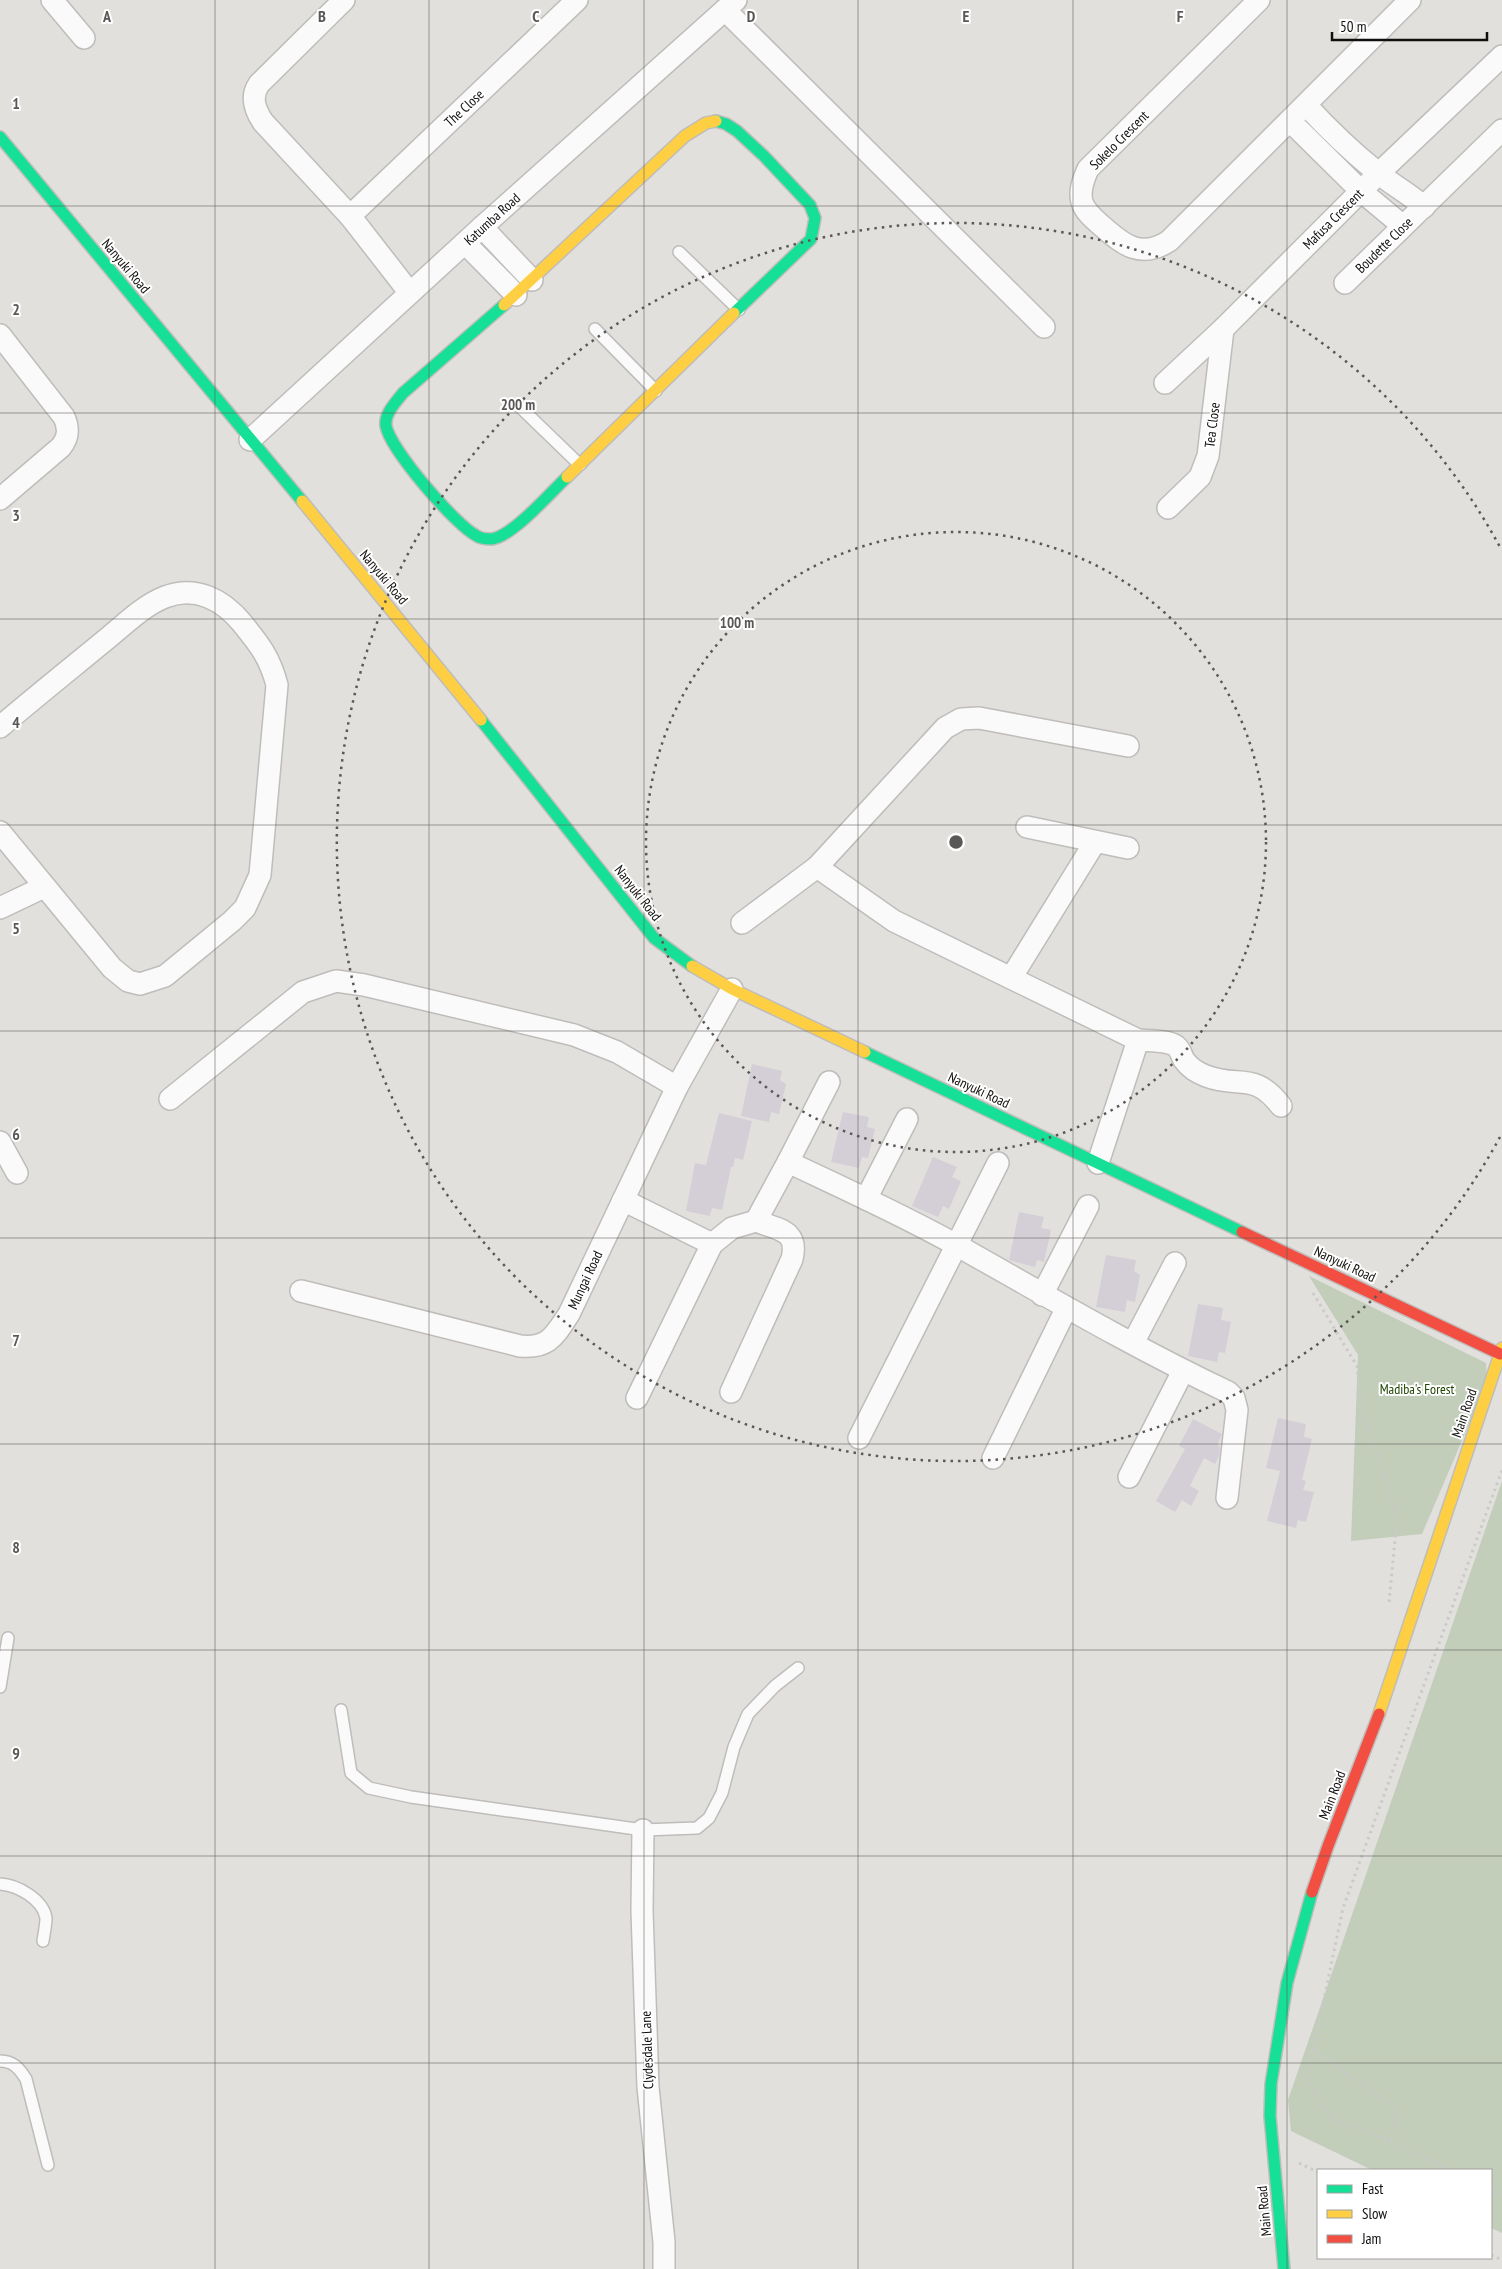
<svg xmlns="http://www.w3.org/2000/svg" width="1502" height="2269" viewBox="0 0 1502 2269" font-family="'PT Sans Narrow',sans-serif">
  <style>
    .green { fill: #c2cdba }
    .building { fill: #d4ced6 }
    .lines { fill: none; stroke-linecap: round; stroke-linejoin: round }
    .lane-casing { stroke: #bfbdbb; stroke-width: 14 }
    .street-casing { stroke: #bfbdbb; stroke-width: 24 }
    .fast-casing { stroke: #bfbdbb; stroke-width: 14 }
    .slow-casing { stroke: #bfbdbb; stroke-width: 14 }
    .jam-casing { stroke: #bfbdbb; stroke-width: 14 }
    .path { stroke: #cacac9; stroke-width: 3; stroke-dasharray: 2.5 4; stroke-linecap: butt }
    .lane { stroke: #fbfafa; stroke-width: 11 }
    .street { stroke: #fbfafa; stroke-width: 21 }
    .fast { stroke: #16e098; stroke-width: 11 }
    .slow { stroke: #ffcf43; stroke-width: 11 }
    .jam { stroke: #f24e42; stroke-width: 11 }
    .grid { fill: none; stroke: #5a5856; stroke-width: 1; stroke-opacity: 0.55 }
    .ring { fill: none; stroke: #5a5856; stroke-width: 2.5; stroke-dasharray: 2.5 5 }
    .labels { text-anchor: middle; dominant-baseline: central; stroke-width: 4; stroke-linejoin: round; paint-order: stroke }
    .street-label { font-size: 14px; fill: #100f0d; stroke: #fff }
    .park-label { font-size: 14px; fill: #1f4501; stroke: #fff }
    .grid-label { font-size: 16px; text-anchor: middle; font-weight: bold; fill: #5a5856; stroke: #fff; stroke-width: 4; stroke-linejoin: round; paint-order: stroke }
    .centre { fill: #5a5856; stroke: #fff; stroke-width: 2.5 }
    .ring-label { font-size: 15px; text-anchor: middle; font-weight: bold; fill: #5a5856; stroke: #fff; stroke-width: 4; stroke-linejoin: round; paint-order: stroke }
  </style>
  <rect width="100%" height="100%" fill="#e2e0dd"/>
  <g class="green">
    <path d="M1309 1276 1486 1363 1487 1382 1422 1534 1351 1541 1358 1355Z"/>
    <path d="M1502 1481V2233L1491 2228V2170H1372L1291 2131 1288 2100Z"/>
  </g>
  <g class="building">
    <path d="M752 1064 782 1071 780 1080 786 1084 779 1114 771 1112 769 1122 741 1116Z"/>
    <path d="M843 1112 869 1117 867 1127 875 1129 868 1158 862 1157 859 1168 831 1162Z"/>
    <path d="M719 1113 752 1121 743 1160 735 1158 733 1167H731L722 1210 712 1208 710 1216 686 1211 695 1163 706 1165Z"/>
    <path d="M933 1157 957 1167 952 1177 961 1181 949 1209 943 1206 938 1217 912 1206Z"/>
    <path d="M1019 1212 1044 1217 1041 1228 1051 1230 1044 1262 1037 1260 1035 1267 1009 1260Z"/>
    <path d="M1106 1255 1136 1260 1134 1271 1140 1275 1135 1302 1127 1300 1125 1312 1096 1307Z"/>
    <path d="M1198 1304 1223 1308 1221 1320 1231 1322 1225 1353 1219 1352 1217 1362 1188 1356Z"/>
    <path d="M1278 1418 1306 1424 1304 1437 1312 1439 1302 1480 1306 1481 1303 1490 1314 1492 1306 1522 1298 1520 1296 1528 1267 1521 1280 1471 1266 1468Z"/>
    <path d="M1193 1419 1222 1434 1217 1445 1220 1447 1219 1456 1215 1464 1204 1458 1190 1486 1199 1491 1191 1506 1182 1500 1175 1512 1156 1501 1185 1449 1179 1446Z"/>
  </g>
  <g class="lines">
    <g class="lane-casing">
      <g id="lane">
        <path d="M679 252 739 310"/>
        <path d="M595 329 656 391"/>
        <path d="M520 407 580 465"/>
        <path d="M0 1687 8 1638"/>
        <path d="M341 1710 351 1773 369 1788 411 1797 643 1830 697 1828 709 1818 722 1793 734 1747 748 1714 775 1686 798 1668"/>
        <path d="M0 1884C17 1885 43 1899 46 1918 46 1925 44 1934 43 1941"/>
        <path d="M0 2061C13 2061 19 2068 26 2079L48 2165"/>
      </g>
    </g>
    <g class="street-casing">
      <g id="street">
        <path d="M52 0 84 38"/>
        <path d="M344 0 259 84C250 97 255 110 263 122L350 216 410 293"/>
        <path d="M1259 0 1088 169C1083 180 1079 191 1082 202 1085 212 1094 219 1102 226 1123 245 1141 259 1169 241L1410 0"/>
        <path d="M725 10 1044 327"/>
        <path d="M1306 105C1328 129 1352 152 1377 172 1392 185 1409 193 1424 207"/>
        <path d="M1290 121 1361 191 1403 226"/>
        <path d="M350 216 577 0"/>
        <path d="M482 227 532 280"/>
        <path d="M465 243 516 295"/>
        <path d="M1345 283 1502 130"/>
        <path d="M0 335 64 417C69 428 69 437 61 447L0 499"/>
        <path d="M1165 383 1223 329 1378 174 1502 56"/>
        <path d="M250 440 482 227 736 0"/>
        <path d="M1168 508 1200 477 1208 456 1223 329"/>
        <path d="M0 727C34 698 69 670 103 642 122 627 142 606 165 597 196 585 223 600 242 623 260 645 270 658 277 685L260 875 245 908 232 921 165 976 140 984 128 981 112 968 0 832"/>
        <path d="M1128 746 979 718 961 719 945 728 817 867 894 921 1138 1040C1149 1041 1167 1040 1176 1046 1181 1050 1181 1055 1184 1060 1189 1067 1198 1073 1206 1076 1239 1089 1253 1070 1281 1106"/>
        <path d="M1027 827 1128 848"/>
        <path d="M0 908 44 887"/>
        <path d="M742 923 817 867"/>
        <path d="M1011 978 1095 842"/>
        <path d="M170 1099 303 992 336 981 364 985 574 1035 617 1052 677 1087"/>
        <path d="M0 1142 17 1173"/>
        <path d="M788 1162 829 1082"/>
        <path d="M1098 1163 1138 1040"/>
        <path d="M866 1199 907 1119"/>
        <path d="M623 1200 712 1244 732 1228 756 1221 788 1162C845 1189 903 1215 958 1246 1047 1296 1135 1348 1228 1392L1234 1398 1237 1410 1227 1498"/>
        <path d="M301 1291 520 1346C549 1349 555 1335 569 1314L677 1087 732 989"/>
        <path d="M1042 1295 1088 1206"/>
        <path d="M1133 1343 1175 1263"/>
        <path d="M731 1392 792 1259C799 1230 779 1230 756 1221"/>
        <path d="M637 1398 712 1244"/>
        <path d="M859 1438 998 1163"/>
        <path d="M993 1458 1066 1309"/>
        <path d="M1129 1477 1183 1371"/>
        <path d="M643 1830 642 1911 648 2087 664 2242V2269"/>
      </g>
    </g>
    <g class="fast-casing">
      <g id="fast">
        <path d="M716 121 726 124 737 131 764 156 810 205 815 218 811 239 734 313"/>
        <path d="M0 137 302 501"/>
        <path d="M504 305 403 393C396 402 384 414 386 426 390 449 456 526 477 536 481 539 487 539 492 539 513 536 551 492 567 477"/>
        <path d="M481 720 654 938 692 966"/>
        <path d="M865 1052 1242 1232"/>
        <path d="M1284 2269 1270 2116 1271 2084 1287 1983 1312 1892"/>
      </g>
    </g>
    <g class="slow-casing">
      <g id="slow">
        <path d="M504 305 685 136 706 123 716 121"/>
        <path d="M567 477 734 313"/>
        <path d="M302 501 481 720"/>
        <path d="M692 966 732 989 865 1052"/>
        <path d="M1379 1714 1502 1348"/>
      </g>
    </g>
    <g class="jam-casing">
      <g id="jam">
        <path d="M1242 1232 1500 1354"/>
        <path d="M1312 1892 1328 1846 1379 1714"/>
      </g>
    </g>
    <g class="path">
      <path d="M1313 1293 1357 1366 1361 1407 1386 1479 1397 1519 1389 1603"/>
      <path d="M1314 2049 1341 2070 1387 2101 1395 2110V2120L1390 2141"/>
      <path d="M1299 2163 1318 2172"/>
      <path d="M1450 2170 1390 2141 1336 2120 1327 2113 1309 2083V2071L1343 1908 1502 1470"/>
      <path d="M1491 2190 1502 2196"/>
      <path d="M1491 2255 1502 2260"/>
    </g>
    <use href="#lane" class="lane"/>
    <use href="#street" class="street"/>
    <use href="#fast" class="fast"/>
    <use href="#slow" class="slow"/>
    <use href="#jam" class="jam"/>
  </g>
  <path class="grid" d="M215 0V2269M429 0V2269M644 0V2269M858 0V2269M1073 0V2269M1287 0V2269M0 206H1502M0 413H1502M0 619H1502M0 825H1502M0 1031H1502M0 1238H1502M0 1444H1502M0 1650H1502M0 1856H1502M0 2063H1502"/>
  <g class="ring">
    <circle cx="956" cy="842" r="310"/>
    <path d="M1500 1137A619 619 0 1 1 1500 547"/>
  </g>
  <g class="labels">
    <g class="street-label">
      <text transform="translate(464 108) rotate(-43)">The Close</text>
      <text transform="translate(1119 140) rotate(-45)">Sokelo Crescent</text>
      <text transform="translate(492 219) rotate(-42)">Katumba Road</text>
      <text transform="translate(1333 219) rotate(-45)">Mafusa Crescent</text>
      <text transform="translate(1384 245) rotate(-44)">Boudette Close</text>
      <text transform="translate(126 266) rotate(50)">Nanyuki Road</text>
      <text transform="translate(1212 425) rotate(-83)">Tea Close</text>
      <text transform="translate(384 577) rotate(50)">Nanyuki Road</text>
      <text transform="translate(638 893) rotate(52)">Nanyuki Road</text>
      <text transform="translate(979 1090) rotate(25)">Nanyuki Road</text>
      <text transform="translate(1345 1264) rotate(25)">Nanyuki Road</text>
      <text transform="translate(585 1280) rotate(-65)">Mungai Road</text>
      <text transform="translate(1464 1413) rotate(-71)">Main Road</text>
      <text transform="translate(1332 1795) rotate(-69)">Main Road</text>
      <text transform="translate(647 2050) rotate(-92)">Clydesdale Lane</text>
      <text transform="translate(1264 2211) rotate(-95)">Main Road</text>
    </g>
    <g class="park-label">
      <text x="1417" y="1389">Madiba's Forest</text>
    </g>
  </g>
  <g class="grid-label">
    <text x="107" y="22">A</text>
    <text x="322" y="22">B</text>
    <text x="536" y="22">C</text>
    <text x="751" y="22">D</text>
    <text x="966" y="22">E</text>
    <text x="1180" y="22">F</text>
    <text x="16" y="109">1</text>
    <text x="16" y="315">2</text>
    <text x="16" y="521">3</text>
    <text x="16" y="728">4</text>
    <text x="16" y="934">5</text>
    <text x="16" y="1140">6</text>
    <text x="16" y="1346">7</text>
    <text x="16" y="1553">8</text>
    <text x="16" y="1759">9</text>
  </g>
  <circle cx="956" cy="842" r="8" class="centre"/>
  <g class="ring-label">
    <text x="518" y="410">200 m</text>
    <text x="737" y="628">100 m</text>
  </g>
  <rect x="1317" y="2169" width="175" height="90" fill="#ffffff" stroke="#9f9f9e"/>
  <rect x="1327" y="2185" width="25" height="8" fill="#16e098" stroke="#9f9f9e"/>
  <text x="1362" y="2194" font-size="15" fill="#100f0d">Fast</text>
  <rect x="1327" y="2210" width="25" height="8" fill="#ffcf43" stroke="#9f9f9e"/>
  <text x="1362" y="2219" font-size="15" fill="#100f0d">Slow</text>
  <rect x="1327" y="2235" width="25" height="8" fill="#f24e42" stroke="#9f9f9e"/>
  <text x="1362" y="2244" font-size="15" fill="#100f0d">Jam</text>
  <path d="M1332 32v8h155v-8" fill="none" stroke="#100f0d" stroke-width="2.5"/>
  <text x="1340" y="32" font-size="15" fill="#100f0d" stroke="#ffffff" stroke-width="4" paint-order="stroke">50 m</text>
</svg>
